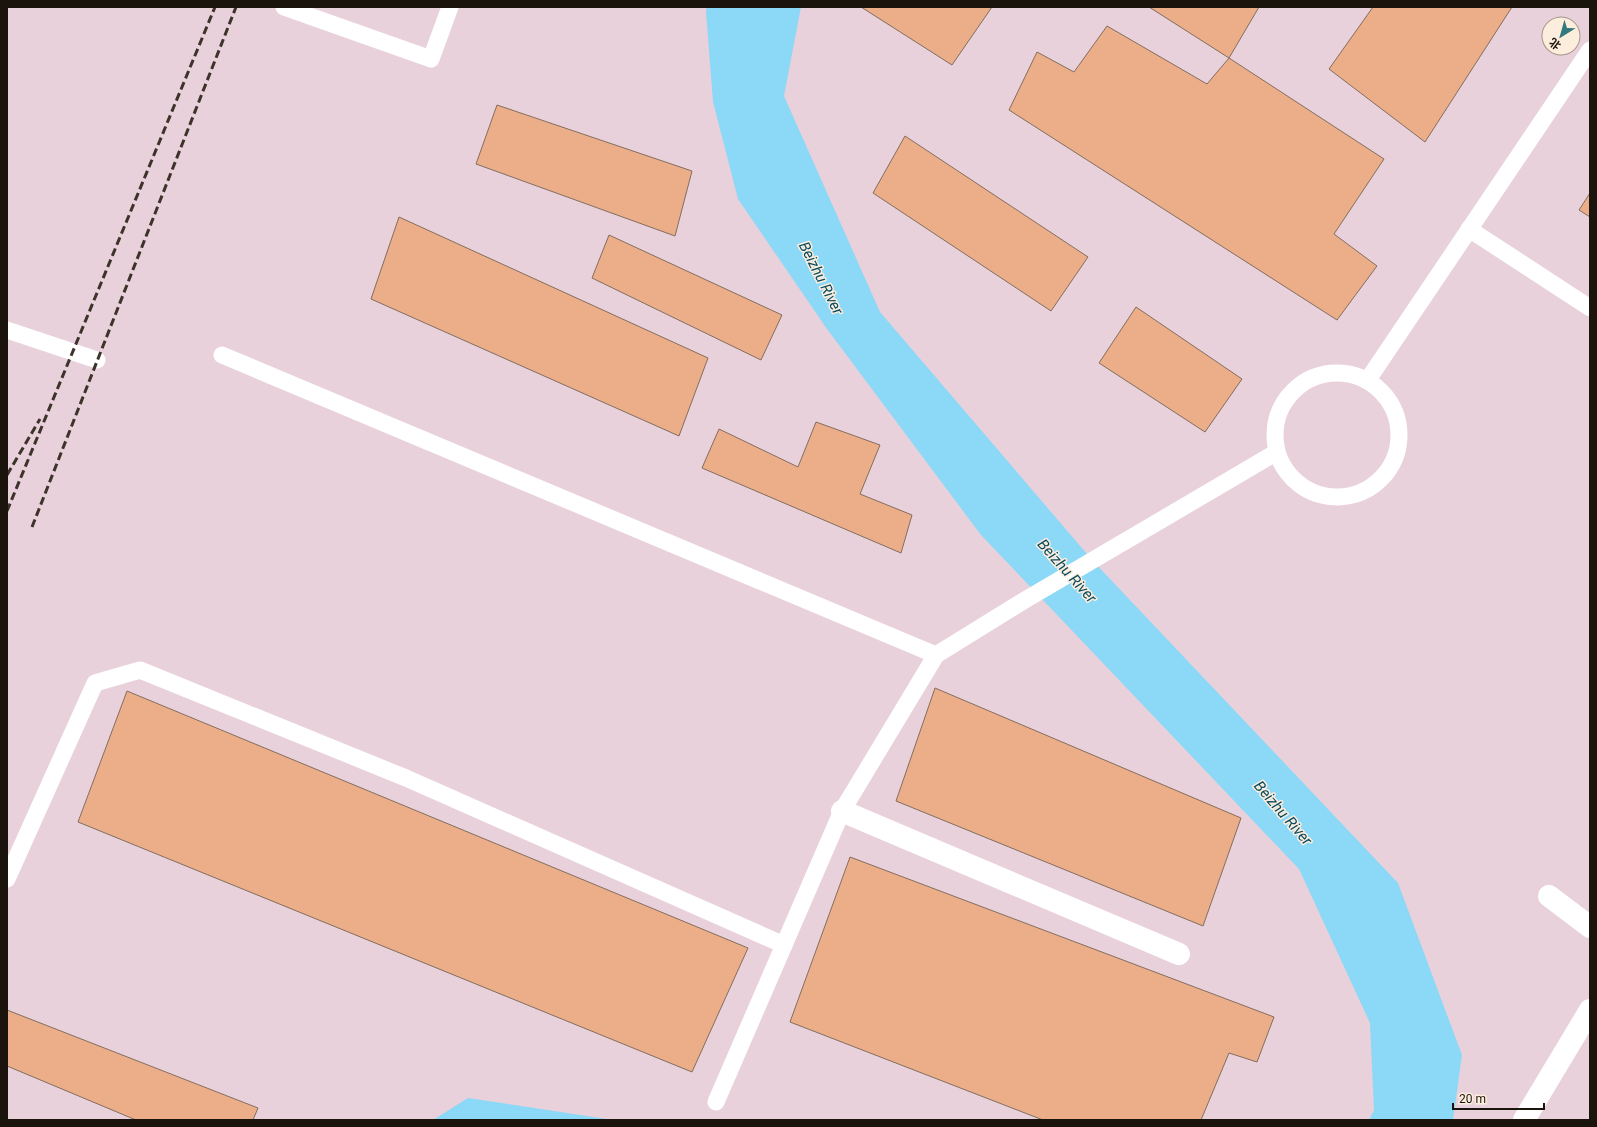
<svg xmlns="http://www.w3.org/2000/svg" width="1597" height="1127" viewBox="0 0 1597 1127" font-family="Roboto,'Noto Sans SC',sans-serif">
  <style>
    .industrial { fill: #e9d1db; fill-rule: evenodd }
    .water { fill: #8bd8f7 }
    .building { fill: #ebae89; stroke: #826d5f }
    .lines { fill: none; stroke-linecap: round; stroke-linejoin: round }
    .service { stroke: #fff; stroke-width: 17 }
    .minor { stroke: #fff; stroke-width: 22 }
    .rail { stroke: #3c332a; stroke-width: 3; stroke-dasharray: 8 4; stroke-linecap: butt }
    .labels { text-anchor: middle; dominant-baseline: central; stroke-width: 3; stroke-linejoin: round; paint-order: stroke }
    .water-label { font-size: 15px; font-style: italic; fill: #064a5f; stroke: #fdeddd }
  </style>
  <rect width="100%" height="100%" fill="#f3dfcb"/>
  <path class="industrial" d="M7 7H1590V1120H7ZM1549 24H1573V48H1549Z"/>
  <g class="water">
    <path d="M707 7H801L784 96 880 312 1093 561 1398 883 1462 1055 1453 1120H1369L1374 1110 1370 1023 1299 869 981 535 827 329 738 199 713 102 706 12Z"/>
    <path d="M468 1098 600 1118 613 1120H433Z"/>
  </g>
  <g class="building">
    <path d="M861 7H992L952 65Z"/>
    <path d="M1149 7H1259L1229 58Z"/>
    <path d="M1373 7H1512L1425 142 1329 69Z"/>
    <path d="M1107 26 1207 84 1229 58 1384 159 1334 234 1377 266 1337 320 1009 110 1037 52 1074 72Z"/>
    <path d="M497 105 692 171 675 236 476 164Z"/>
    <path d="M905 136 1088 257 1051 311 873 193Z"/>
    <path d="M1590 193V217L1579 210Z"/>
    <path d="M399 217 708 358 679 436 371 299Z"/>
    <path d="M609 235 782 315 761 360 592 278Z"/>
    <path d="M1136 307 1242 379 1205 432 1099 363Z"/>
    <path d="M816 422 880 445 860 494 912 515 901 553 702 468 719 429 798 467Z"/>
    <path d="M935 688 1241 818 1203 926 896 801Z"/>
    <path d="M127 691 748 948 692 1072 78 822Z"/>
    <path d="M850 857 1274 1017 1257 1062 1229 1053 1201 1120H1043L790 1022Z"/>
    <path d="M7 1010 258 1108 253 1120H136L7 1066Z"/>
  </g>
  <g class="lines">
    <g class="service">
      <path d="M284 7 431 59 450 7"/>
      <path d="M1469 229 1590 308"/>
      <path d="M7 330 97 360"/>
      <path d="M222 355 936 655"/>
      <circle cx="1337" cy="435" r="62"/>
      <path d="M1367 381 1590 50"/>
      <path d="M7 879 95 683 140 670 406 778 784 945"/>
      <path d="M716 1102 842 811 936 655 1025 600 1277 452"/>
    </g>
    <g class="minor">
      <path d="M842 811 1179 954"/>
      <path d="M1549 896 1590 927"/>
      <path d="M1524 1120 1590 1010"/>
    </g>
    <g class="rail">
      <path d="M7 475 40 419"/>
      <path d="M7 511 215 7"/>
      <path d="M32 527 236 7"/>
    </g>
  </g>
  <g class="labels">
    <g class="water-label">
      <text transform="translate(821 278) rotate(63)">Beizhu River</text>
      <text transform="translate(1067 571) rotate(48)">Beizhu River</text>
      <text transform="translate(1283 813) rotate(49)">Beizhu River</text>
    </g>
  </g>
  <rect width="1597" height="1127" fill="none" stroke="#1b140d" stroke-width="16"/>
  <g transform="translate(1561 36) rotate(217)"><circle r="19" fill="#fdeddd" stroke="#a3968a"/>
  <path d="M0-3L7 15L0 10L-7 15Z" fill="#317a7d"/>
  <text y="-6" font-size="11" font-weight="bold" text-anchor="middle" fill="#1b140d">北</text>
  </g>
  <path d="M1453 1103v6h91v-6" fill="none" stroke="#1b140d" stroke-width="2"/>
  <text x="1459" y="1103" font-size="12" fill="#1b140d" stroke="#fdeddd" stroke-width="3" paint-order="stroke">20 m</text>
</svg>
